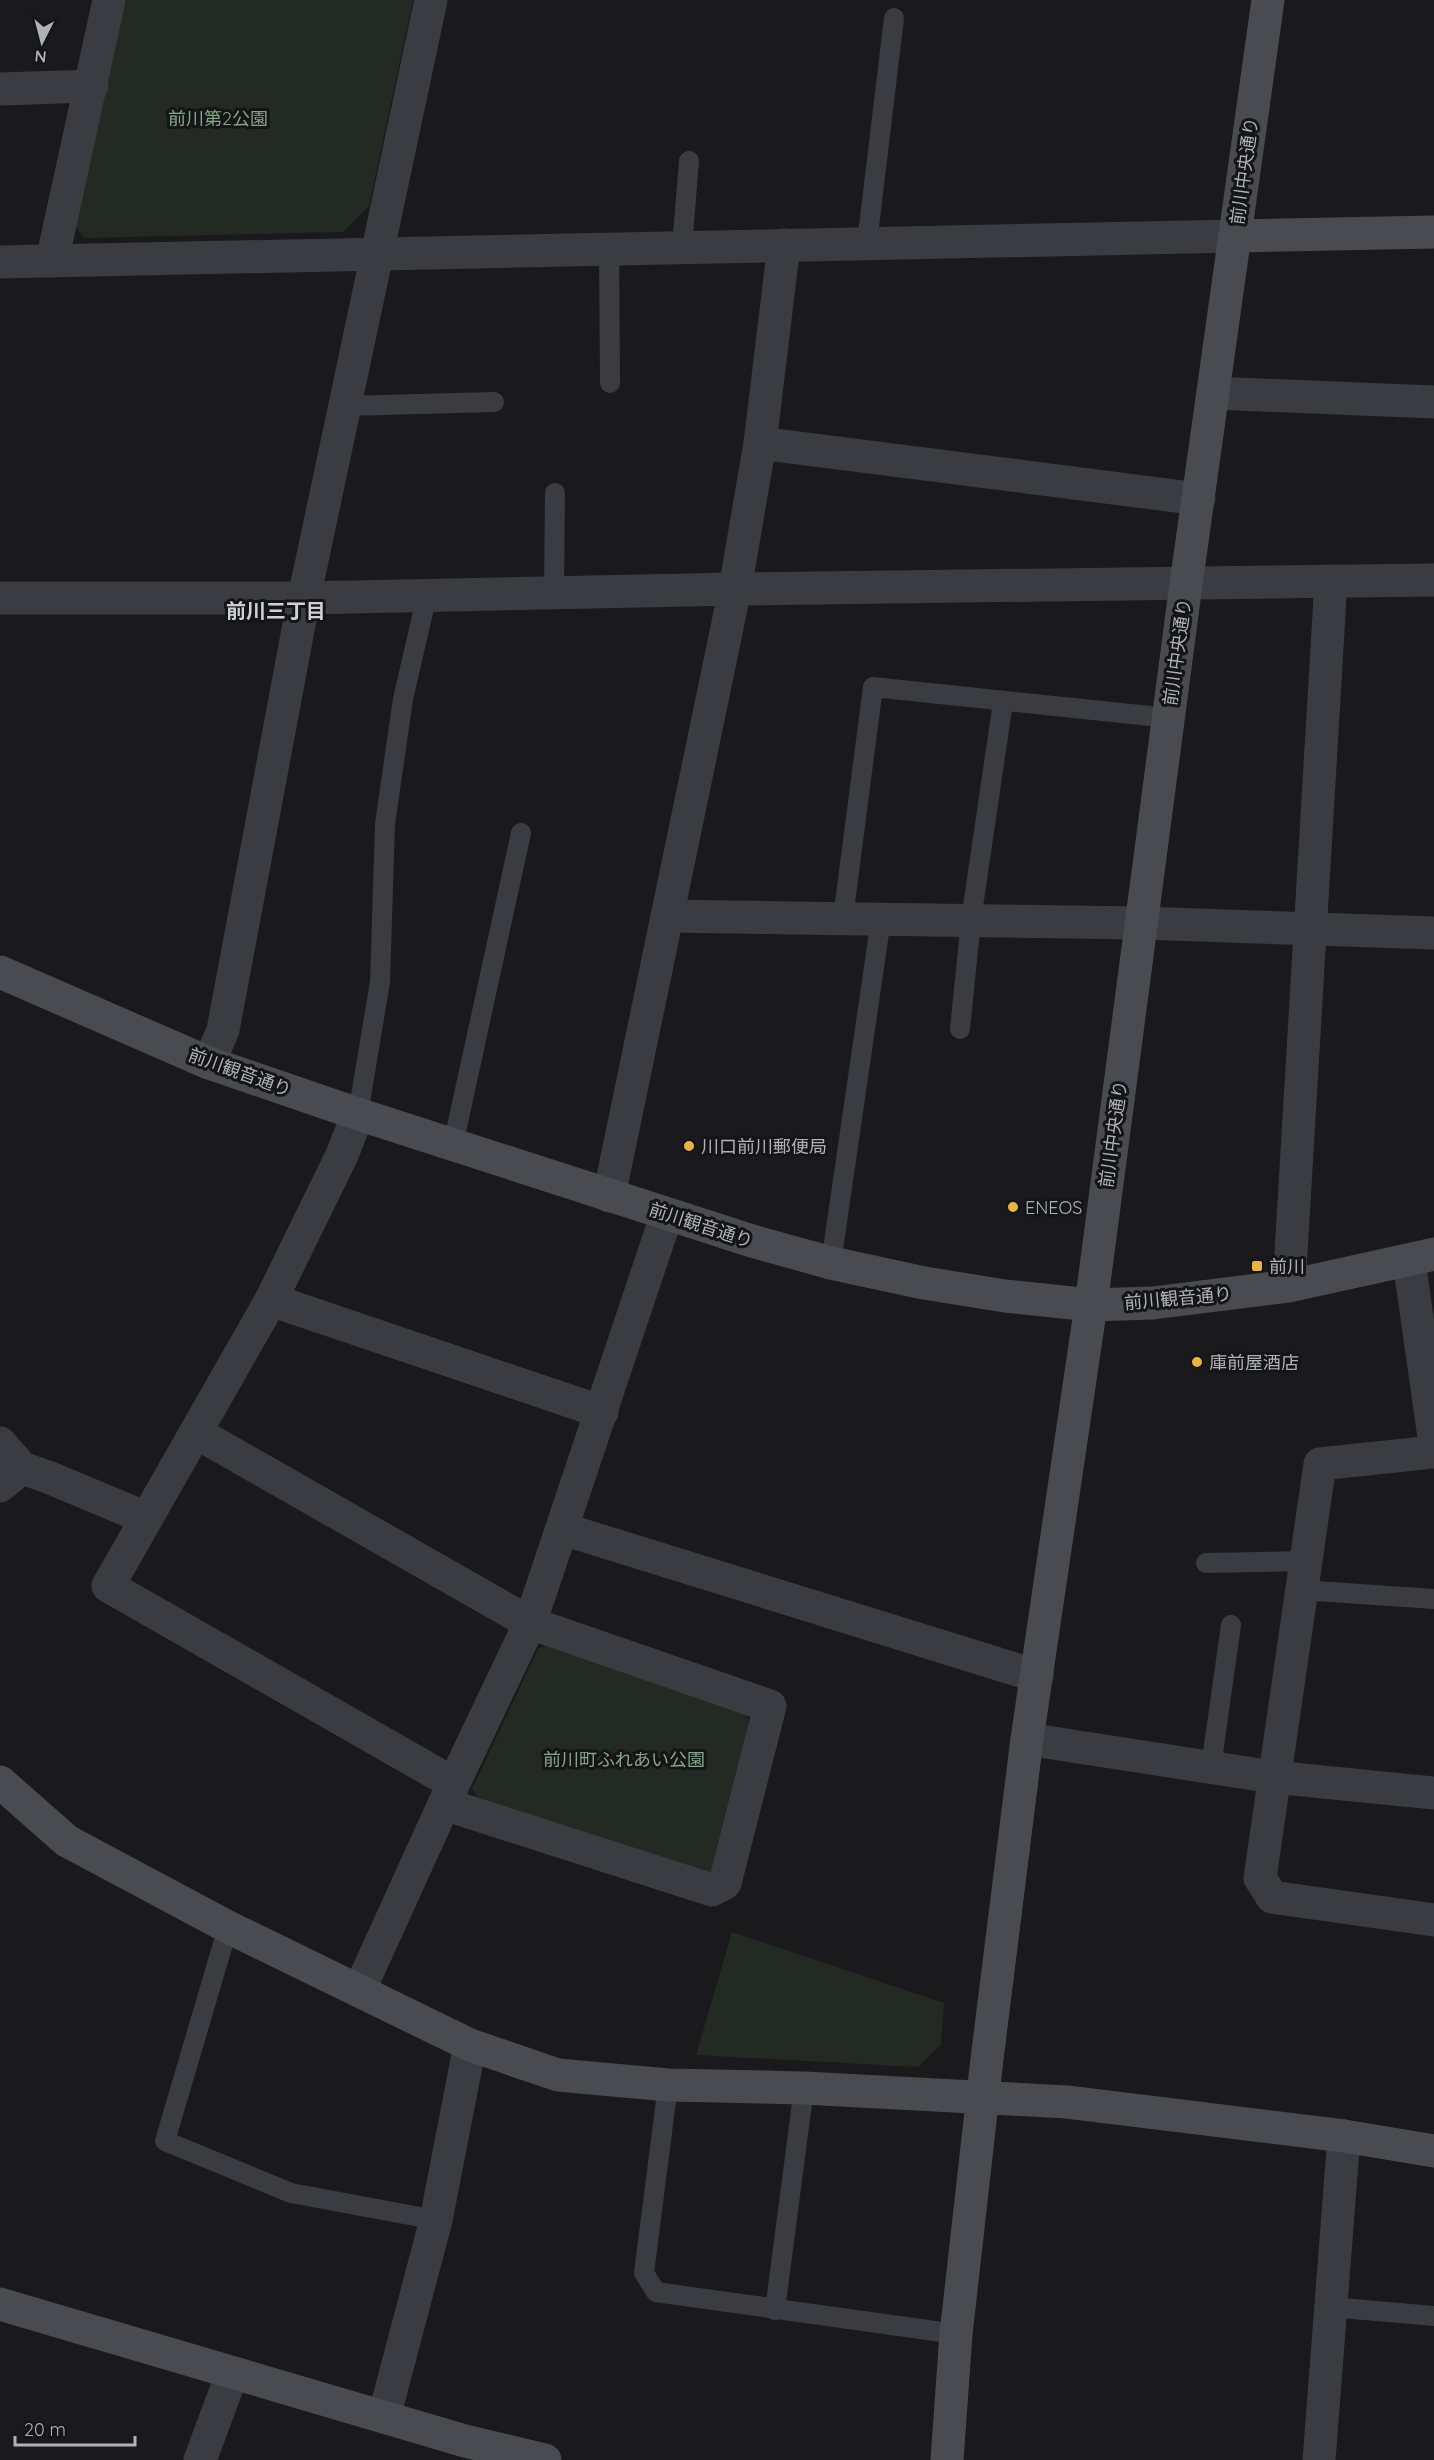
<svg xmlns="http://www.w3.org/2000/svg" width="1434" height="2460" viewBox="0 0 1434 2460" font-family="Quicksand,'Noto Sans JP',sans-serif">
  <style>
    .green { fill: #222a23 }
    .lines { fill: none; stroke-linecap: round; stroke-linejoin: round }
    .lane { stroke: #3b3c41; stroke-width: 20 }
    .street { stroke: #3b3c41; stroke-width: 33 }
    .secondary { stroke: #4a4b51; stroke-width: 33 }
    .poi-dot { fill: #e8b346; stroke: #151517; stroke-width: 2 }
    .labels { text-anchor: middle; dominant-baseline: central; stroke-width: 6; stroke-linejoin: round; paint-order: stroke }
    .park-label { font-size: 18px; fill: #86a588; stroke: #151517 }
    .street-label { font-size: 18px; fill: #aeb2bb; stroke: #151517 }
    .poi-label { font-size: 18px; fill: #aeb2bb; stroke: #151517; text-anchor: start }
    .neighbourhood-label { font-size: 20px; font-weight: bold; fill: #ced1d7; stroke: #151517 }
  </style>
  <rect width="100%" height="100%" fill="#1a1a1c"/>
  <g class="green">
    <path d="M122 0H413L369 206 343 232 84 238 73 222Z"/>
    <path d="M554 1642 743 1708 752 1729 721 1867 703 1879 481 1803 472 1789 538 1649Z"/>
    <path d="M732 1932 944 2003 941 2045 918 2067 696 2055Z"/>
  </g>
  <g class="lines">
    <g class="lane">
      <path d="M867 243 894 18"/>
      <path d="M682 247 689 161"/>
      <path d="M609 248 610 383"/>
      <path d="M344 406 494 402"/>
      <path d="M554 592 555 493"/>
      <path d="M843 918 873 687 1169 718"/>
      <path d="M960 1029 971 920 1003 702"/>
      <path d="M358 1114 380 982 385 824 403 699 427 595"/>
      <path d="M453 1145 521 833"/>
      <path d="M831 1263 881 919"/>
      <path d="M1206 1563 1304 1561"/>
      <path d="M1301 1590 1434 1599"/>
      <path d="M1211 1767 1231 1625"/>
      <path d="M228 1927 165 2141 291 2193 436 2220"/>
      <path d="M668 2085 644 2273 656 2292 956 2334"/>
      <path d="M1331 2307 1434 2316"/>
      <path d="M775 2310 804 2088"/>
    </g>
    <g class="street">
      <path d="M0 89 92 86"/>
      <path d="M52 261 109 0"/>
      <path d="M0 262 1236 236"/>
      <path d="M1213 393 1434 402"/>
      <path d="M760 443 1199 499"/>
      <path d="M0 598H304L735 589 1434 580"/>
      <path d="M668 916 1141 923 1434 933"/>
      <path d="M209 1063 223 1030 304 598 431 0"/>
      <path d="M358 1114 342 1155 271 1300 108 1586 453 1783"/>
      <path d="M609 1196 735 589 760 443 784 245"/>
      <path d="M1409 1261 1434 1437"/>
      <path d="M1289 1286 1331 581"/>
      <path d="M271 1300 602 1412"/>
      <path d="M197 1433 530 1623 770 1706 725 1883 712 1890 444 1804"/>
      <path d="M0 1443 22 1468"/>
      <path d="M1434 1452 1320 1464 1260 1878 1272 1897 1434 1920"/>
      <path d="M0 1486 22 1468 48 1477 146 1518"/>
      <path d="M563 1529 1037 1676"/>
      <path d="M1027 1739 1273 1777 1434 1793"/>
      <path d="M359 1991 444 1804 530 1623 667 1214"/>
      <path d="M384 2417 436 2220 470 2045"/>
      <path d="M200 2460 232 2374"/>
      <path d="M1319 2460 1344 2136"/>
    </g>
    <g class="secondary">
      <path d="M1236 236 1434 232"/>
      <path d="M0 972 209 1063 358 1114 752 1241 831 1263 924 1283 1005 1296 1091 1305 1153 1303 1289 1286 1434 1254"/>
      <path d="M0 1782 67 1841 228 1927 470 2045 558 2075 668 2085 804 2088 1067 2102 1344 2136 1434 2151"/>
      <path d="M0 2304 465 2441 545 2460"/>
      <path d="M947 2460 956 2334 987 2059 1027 1739 1091 1305 1186 584 1268 0"/>
    </g>
  </g>
  <g class="poi-dot">
    <circle cx="689" cy="1146" r="6"/>
    <circle cx="1013" cy="1207" r="6"/>
    <rect x="1251" y="1260" width="12" height="12" rx="3"/>
    <circle cx="1197" cy="1362" r="6"/>
  </g>
  <g class="labels">
    <g class="park-label">
      <text x="218" y="118">前川第2公園</text>
      <text x="624" y="1759">前川町ふれあい公園</text>
    </g>
    <g class="street-label">
      <text transform="translate(1244 171) rotate(-82)">前川中央通り</text>
      <text transform="translate(1177 652) rotate(-82)">前川中央通り</text>
      <text transform="translate(240 1072) rotate(20)">前川観音通り</text>
      <text transform="translate(1113 1134) rotate(-82)">前川中央通り</text>
      <text transform="translate(701 1225) rotate(18)">前川観音通り</text>
      <text transform="translate(1178 1298) rotate(-5)">前川観音通り</text>
    </g>
    <g class="poi-label">
      <text x="701" y="1146">川口前川郵便局</text>
      <text x="1025" y="1207">ENEOS</text>
      <text x="1269" y="1266">前川</text>
      <text x="1209" y="1362">庫前屋酒店</text>
    </g>
    <g class="neighbourhood-label">
      <text x="276" y="610">前川三丁目</text>
    </g>
  </g>
  <g transform="translate(42 42) rotate(186)" stroke="#151517" stroke-width="4.5" paint-order="stroke">
  <path d="M0-4.5L10 22L0 15L-10 22Z" fill="#aeb2bb"/>
  <text y="-9" font-size="16" font-weight="bold" text-anchor="middle" fill="#aeb2bb">N</text>
  </g>
  <path d="M15 2436v9h120v-9" fill="none" stroke="#aeb2bb" stroke-width="3"/>
  <text x="24" y="2436" font-size="18" fill="#aeb2bb" stroke="#151517" stroke-width="4.5" paint-order="stroke">20 m</text>
</svg>
